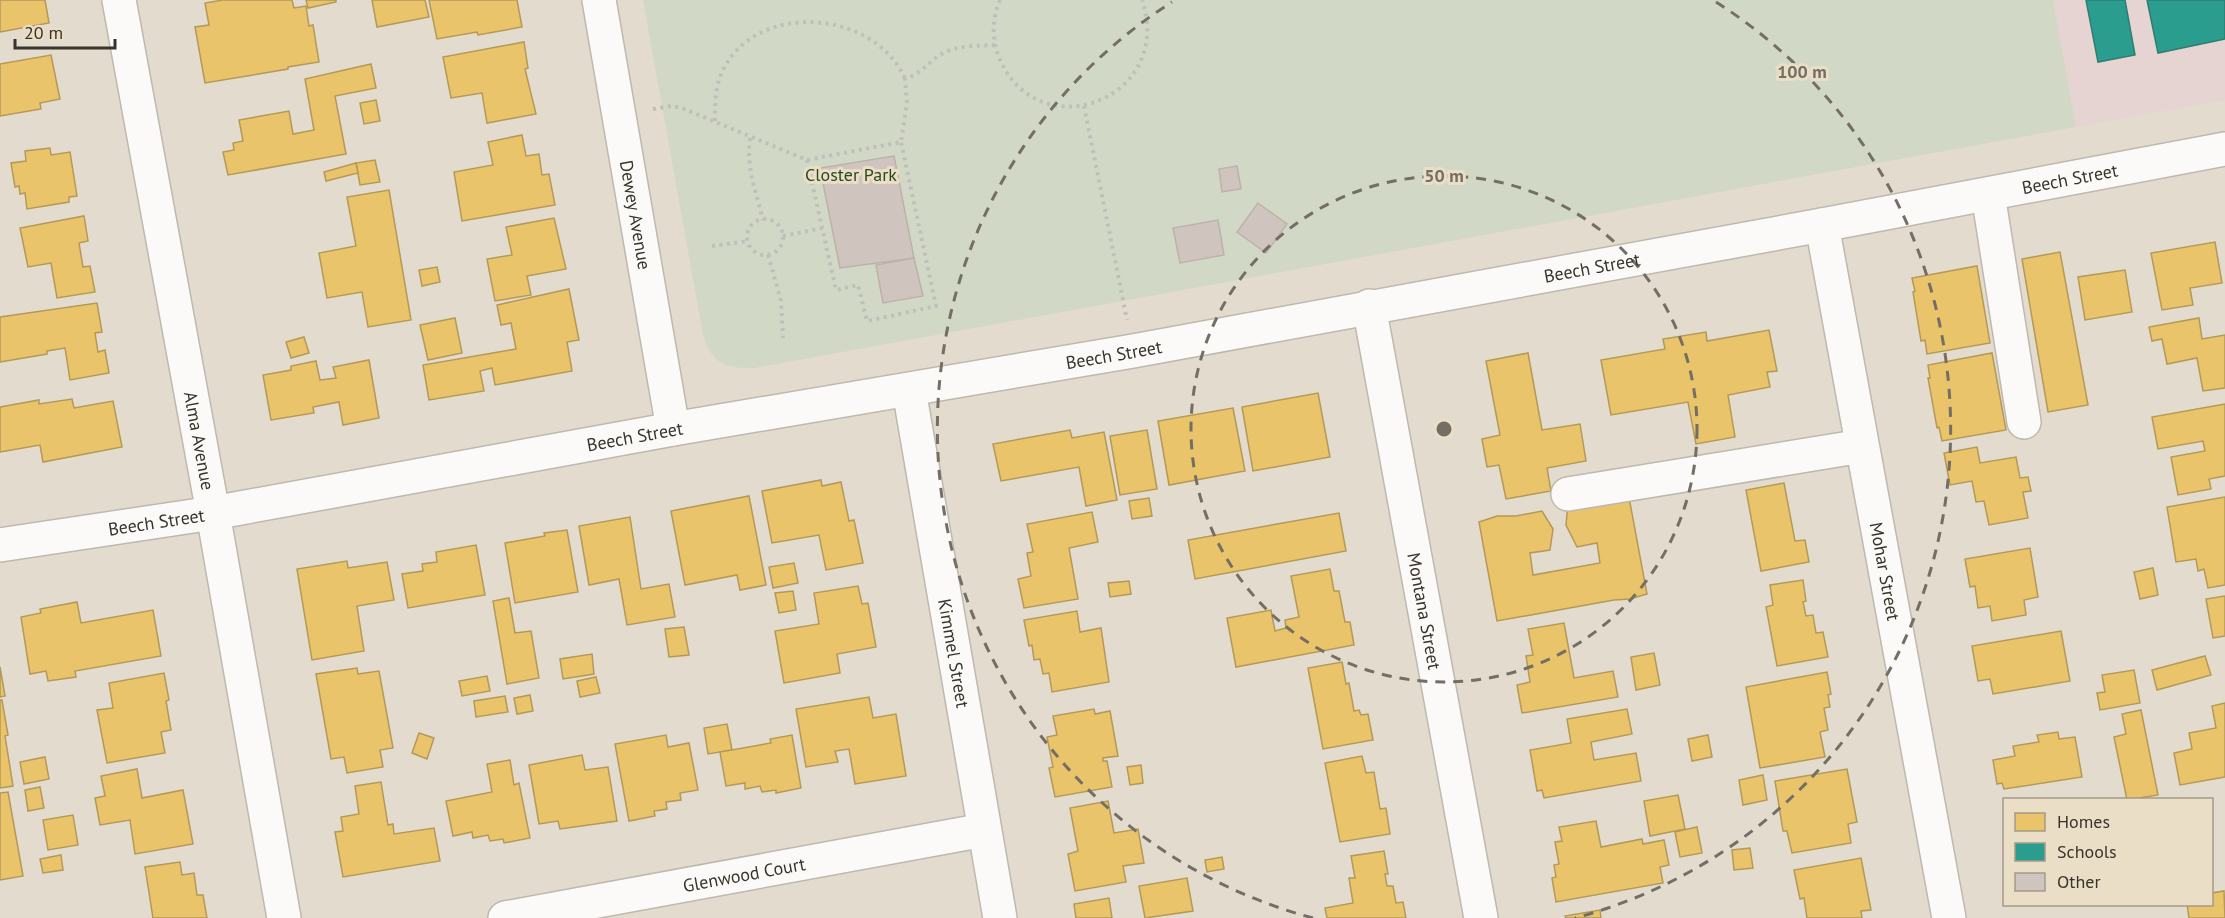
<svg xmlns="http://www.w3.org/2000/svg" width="2225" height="918" viewBox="0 0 2225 918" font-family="'PT Sans',sans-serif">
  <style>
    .education { fill: #e5d4d2 }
    .green { fill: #d2d8c6 }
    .homes { fill: #e9c46a; stroke: #b49957; stroke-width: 1.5 }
    .schools { fill: #2a9d8f; stroke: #2e7e71; stroke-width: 1.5 }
    .building { fill: #cfc5be; stroke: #bbb2ac; stroke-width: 1.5 }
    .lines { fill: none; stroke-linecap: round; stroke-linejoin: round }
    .minor-casing { stroke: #beb9ae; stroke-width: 36 }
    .path { stroke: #c1bfba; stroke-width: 4; stroke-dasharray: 3 4.5; stroke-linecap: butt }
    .minor { stroke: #fbfaf8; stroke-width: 33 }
    .ring { fill: none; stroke: #746e64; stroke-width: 3; stroke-dasharray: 10 8 }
    .labels { text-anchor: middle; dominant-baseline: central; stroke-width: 6; stroke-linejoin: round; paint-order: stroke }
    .park-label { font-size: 18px; fill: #294921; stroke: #ebdec6 }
    .street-label { font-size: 18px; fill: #39342b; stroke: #ebdec6 }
    .centre { fill: #746e64; stroke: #ebdec6; stroke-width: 3 }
    .ring-label { font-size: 18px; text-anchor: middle; font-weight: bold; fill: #746e64; stroke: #ebdec6; stroke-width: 6; stroke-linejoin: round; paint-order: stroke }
  </style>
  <rect width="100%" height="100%" fill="#e3dbce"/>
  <path class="education" d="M2053 0H2225V100L2076 127Z"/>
  <path class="green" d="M643 0H2053L2076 127 755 368C727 369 711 364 703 335Z"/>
  <g class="homes">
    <path d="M0 0H45L49 23 0 32Z"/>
    <path d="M223 0H292L294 8 306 6 309 26 313 25 319 62 288 67V69L205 83 195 27 209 25 205 3Z"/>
    <path d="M306 0H336V2L308 8Z"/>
    <path d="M372 0H425L429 17 377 27Z"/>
    <path d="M429 0H517L522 27 478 35 477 32 437 39Z"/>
    <path d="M524 42 528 68 525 69 536 114 487 123 482 93 451 98 443 57Z"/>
    <path d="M51 55 60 99 40 103 41 109 0 116V64Z"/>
    <path d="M371 64 376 88 335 96 346 154 228 175 223 152 234 150 233 143 243 141 239 120 289 111 293 134 314 130 305 79Z"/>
    <path d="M376 100 380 121 364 124 360 103Z"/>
    <path d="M522 135 526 156 539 154 542 175 549 174 555 205 462 221 454 172 493 165 488 142Z"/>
    <path d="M50 148 51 155 70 152 77 196 69 197V202L27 209 25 193 20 194 19 186 15 187 11 163 26 161 25 151Z"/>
    <path d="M375 160 380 182 360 185 356 163Z"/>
    <path d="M356 163 358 173 326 181 324 172Z"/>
    <path d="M389 190 411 320 368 327 362 292 327 298 319 253 356 246 347 197Z"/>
    <path d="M84 216 88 241 79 243 83 267 90 266 95 292 57 298 51 263 28 267 20 228Z"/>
    <path d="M554 218 566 269 527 276 531 295 495 301 487 259 512 255 506 227Z"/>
    <path d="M2215 242 2222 283 2190 288 2193 305 2162 310 2151 253Z"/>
    <path d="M2060 252 2088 405 2048 412 2022 259Z"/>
    <path d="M1977 266 1990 343 1927 354 1925 340 1921 341 1913 292 1915 291 1912 278Z"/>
    <path d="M437 267 440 282 422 286 419 270Z"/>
    <path d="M2125 270 2132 312 2085 320 2078 277Z"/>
    <path d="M569 289 579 340 567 342 572 371 495 385 492 368 480 371 484 391 429 400 423 365 516 349 511 323 501 325 497 305Z"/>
    <path d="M97 303 102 332 95 333 98 352 105 350 109 373 70 380 65 348 47 351V354L0 362V317Z"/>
    <path d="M455 318 462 353 428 360 420 325Z"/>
    <path d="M2199 318 2202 339 2225 335V388L2203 391 2197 358 2167 364 2162 339 2152 341 2149 327Z"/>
    <path d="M1769 330 1777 371 1767 372 1770 387 1728 395 1735 437 1696 444 1688 402 1611 415 1601 360 1665 349 1663 339 1706 332 1707 341Z"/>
    <path d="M304 337 309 353 291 358 286 342Z"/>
    <path d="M1528 353 1542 430 1580 424 1586 461 1547 468 1551 491 1506 499 1499 465 1487 467 1482 439 1500 435 1486 361Z"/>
    <path d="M1992 353 2006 430 1942 441 1939 427 1937 428 1928 378H1930L1928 365Z"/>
    <path d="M369 360 379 418 343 425 339 402 313 407 314 413 271 420 263 375 291 370V366L316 361 320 380 336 378 333 367Z"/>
    <path d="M1318 393 1330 457 1253 471 1242 407Z"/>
    <path d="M72 399 74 408 113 401 122 447 43 462 40 445 0 452V407L39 400V404Z"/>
    <path d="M2225 404V476L2209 479 2211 489 2178 495 2171 457 2205 451 2203 441 2158 449 2152 417Z"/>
    <path d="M1233 408 1245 471 1169 485 1158 421Z"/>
    <path d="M1070 430 1072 438 1104 432 1117 500 1086 506 1079 467 1001 481 993 444Z"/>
    <path d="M1147 430 1157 489 1120 495 1110 436Z"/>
    <path d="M1977 447 1980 463 2016 457 2020 478 2028 477 2031 491 2023 492 2028 518 1989 525 1984 501 1976 502 1972 481 1950 485 1944 453Z"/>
    <path d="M821 480 822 486 841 482 849 521 854 520 863 563 826 570 819 535 772 543 762 491Z"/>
    <path d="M1784 483 1795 541 1805 540 1809 562 1761 571 1746 490Z"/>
    <path d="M1628 492 1647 594 1630 599 1614 600 1497 621 1479 522 1497 516H1516L1542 511 1553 529 1550 550 1530 553 1533 575 1600 563 1597 543 1577 547 1566 525 1568 503Z"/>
    <path d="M749 496 766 585 740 590 737 575 685 585 671 511Z"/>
    <path d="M2225 497V585L2208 588 2204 569 2198 571 2196 559 2176 562 2167 507Z"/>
    <path d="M1149 498 1152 516 1132 519 1129 501Z"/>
    <path d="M1092 512 1098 542 1069 548 1078 599 1024 608 1018 579 1031 576 1027 553 1033 552 1027 524Z"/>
    <path d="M1339 513 1346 551 1195 579 1188 540Z"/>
    <path d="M630 517 641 589 669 584 675 617 627 625 619 579 589 585 579 526Z"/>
    <path d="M567 530 578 592 515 603 505 543 545 536 544 533Z"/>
    <path d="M476 545 485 595 408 608 402 574 423 571 422 564 437 562 436 552Z"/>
    <path d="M2030 548 2038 597 2024 600 2026 615 1992 621 1990 606 1978 608 1975 586 1970 587 1965 559Z"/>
    <path d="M347 561 348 568 387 562 394 600 357 606 364 651 312 660 297 569Z"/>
    <path d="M794 563 798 583 773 588 769 567Z"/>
    <path d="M2153 568 2158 595 2140 599 2134 572Z"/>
    <path d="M1330 569 1334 591H1339L1345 622H1350L1354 645 1236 667 1227 618 1271 610 1275 631 1286 628 1285 620 1299 617 1291 576Z"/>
    <path d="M1803 580 1806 601 1803 602 1806 616 1813 615 1816 633 1823 632 1828 657 1777 666 1766 607 1773 605 1770 585Z"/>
    <path d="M1129 581 1131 594 1110 597 1108 583Z"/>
    <path d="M858 586 862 604 868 603 876 647 837 654 840 673 784 683 775 631 819 624 814 593Z"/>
    <path d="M793 591 796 610 779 613 775 593Z"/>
    <path d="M2225 596V636L2213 638 2206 599Z"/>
    <path d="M509 598 515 633 531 631 539 678 507 684 493 601Z"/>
    <path d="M77 602 81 623 153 610 161 656 75 671 76 677 48 681 46 671 30 674 21 617 41 613 40 609Z"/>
    <path d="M1077 611 1080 632 1101 628 1109 682 1052 692 1049 673 1043 674 1040 659 1034 660 1032 645 1029 646 1024 620Z"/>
    <path d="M1564 623 1574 678 1613 671 1618 697 1522 713 1517 685 1530 682 1526 656 1533 655 1528 629Z"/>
    <path d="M684 627 689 655 669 657 665 629Z"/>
    <path d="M2061 631 2070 681 1993 694 1990 679 1978 681 1972 646Z"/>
    <path d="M1654 653 1660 685 1636 690 1631 657Z"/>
    <path d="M592 654 594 674 563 679 560 659Z"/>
    <path d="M2205 656 2211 675 2157 690 2152 670Z"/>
    <path d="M1342 662 1346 684 1349 683 1354 711 1359 710 1361 715 1368 714 1373 740 1323 749 1308 668Z"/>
    <path d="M0 667 5 696 0 697Z"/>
    <path d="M357 668 358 674 379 671 393 748 380 750 383 767 347 773 344 757 331 759 316 674Z"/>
    <path d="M2134 670 2140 703 2100 710 2097 693 2105 692 2102 675Z"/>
    <path d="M1827 672 1831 694 1828 695 1830 707 1824 708 1828 730 1820 732 1825 757 1760 768 1746 687Z"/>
    <path d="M164 673 169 700 166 701 171 730 161 732 165 753 107 763 97 710 113 708 109 683Z"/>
    <path d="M487 676 490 691 462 696 459 681Z"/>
    <path d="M596 677 600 693 580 697 577 681Z"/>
    <path d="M530 695 533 711 517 714 514 698Z"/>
    <path d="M505 696 508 712 476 717 474 701Z"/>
    <path d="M869 697 873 718 896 714 906 776 855 784 849 749 835 751 838 762 806 767 796 709Z"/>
    <path d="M0 700H2L8 735 5 736 13 786 0 788Z"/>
    <path d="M2225 703V777L2180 785 2174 753 2192 749 2189 733 2216 728 2212 706Z"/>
    <path d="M1094 709 1095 714 1110 711 1118 756 1103 758V761H1107L1112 787 1055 797 1049 768 1053 767 1047 737 1057 735 1053 716Z"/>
    <path d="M1627 709 1632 734 1591 742 1594 760 1636 753 1641 781 1544 798 1542 790 1537 791 1530 750 1571 743 1567 719Z"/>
    <path d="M2141 710 2158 795 2127 800 2114 737 2126 734 2122 714Z"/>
    <path d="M727 724 732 750 708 754 704 728Z"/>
    <path d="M2058 732 2059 739 2075 737 2082 777 2004 789 2002 783 1997 784 1993 760 2015 756 2013 746 2039 742 2037 735Z"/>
    <path d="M419 733 434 738 427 759 412 753Z"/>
    <path d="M666 735 668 747 689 743 698 790 680 793 681 800 666 802 667 809 654 811 655 816 629 821 615 744Z"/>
    <path d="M792 735 801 788 776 793V790L762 792 760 786 745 789V783L726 786 720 752 771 743 770 739Z"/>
    <path d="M1708 735 1712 757 1692 761 1688 739Z"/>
    <path d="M582 755 585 770 608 767 617 821 560 829 558 821 539 824 529 765Z"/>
    <path d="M1362 756 1366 773 1374 772 1380 809 1386 808 1390 834 1340 842 1325 763Z"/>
    <path d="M45 757 49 779 24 784 20 762Z"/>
    <path d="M510 760 514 785 519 783 530 838 504 843 503 839 490 841 488 835 473 838 472 832 453 836 446 801 492 792 487 764Z"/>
    <path d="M1141 765 1143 783 1130 785 1127 767Z"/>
    <path d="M137 769 142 798 183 790 193 844 135 854 130 820 100 825 95 798 105 796 101 776Z"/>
    <path d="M1847 769 1857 822 1848 824 1851 843 1792 853 1787 831H1783L1775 781Z"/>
    <path d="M1763 775 1767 800 1743 805 1739 780Z"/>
    <path d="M381 782 388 825 393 824 394 834 434 828 440 861 343 877 335 832 343 831 341 817 359 814 355 786Z"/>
    <path d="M40 787 44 808 28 811 25 790Z"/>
    <path d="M8 792 23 876 0 880V793Z"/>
    <path d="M1678 795 1685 829 1650 836 1644 801Z"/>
    <path d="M1108 801 1114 833 1138 829 1144 863 1123 866 1126 882 1075 891 1068 854 1078 851 1070 808Z"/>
    <path d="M73 815 78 845 48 850 43 820Z"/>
    <path d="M1596 821 1601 847 1642 839 1643 844 1664 840 1669 865 1660 867 1663 883 1556 902 1552 878 1556 877 1554 865 1559 864 1555 842 1562 841 1559 827Z"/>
    <path d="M1697 827 1702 853 1680 857 1675 832Z"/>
    <path d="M1750 848 1753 868 1734 870 1732 850Z"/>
    <path d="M1384 851 1388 874H1385L1387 886H1393L1396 903 1403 902 1406 918H1327L1325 908 1353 903 1349 878H1355L1351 856Z"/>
    <path d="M61 855 63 870 43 873 40 859Z"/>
    <path d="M1222 857 1224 869 1207 872 1205 860Z"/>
    <path d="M1861 858 1871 910 1861 911 1862 918H1807L1804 898 1800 899 1794 870Z"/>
    <path d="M180 862 182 875 194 873 197 895H203L207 918H153L145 867Z"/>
    <path d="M1187 878 1193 911 1145 918 1139 886Z"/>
    <path d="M2224 891 2225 918H2189L2187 904H2212V893Z"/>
    <path d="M1109 898 1112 918H1076L1074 904Z"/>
    <path d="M1600 910 1601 918H1566L1565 916Z"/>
  </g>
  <g class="schools">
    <path d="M2086 0H2125L2135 55 2098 62Z"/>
    <path d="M2147 0H2225V39L2158 53Z"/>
  </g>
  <g class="building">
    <path d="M894 156 914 258 840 268 820 168Z"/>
    <path d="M1237 166 1241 189 1222 192 1219 169Z"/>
    <path d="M1258 203 1287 224 1266 253 1237 232Z"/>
    <path d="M1218 220 1224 255 1180 263 1173 228Z"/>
    <path d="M914 258 923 296 883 303 876 265Z"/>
  </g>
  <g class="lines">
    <g class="minor-casing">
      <g id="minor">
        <path id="s1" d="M119 0 213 513 284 918"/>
        <path id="s2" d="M599 0 673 429"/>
        <path d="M1988 194 2024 422"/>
        <path id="s3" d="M1822 225 1949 918"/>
        <path id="s4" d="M1369 306 1481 918"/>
        <path id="s5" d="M909 390 1000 918"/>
        <path d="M1568 494 1862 446"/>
        <path id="s6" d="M0 545 213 513 673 429 1133 351 1822 225 2225 149"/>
        <path id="s7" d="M505 918 984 830"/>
      </g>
    </g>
    <g class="path">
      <path d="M1000 0C991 20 992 43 1001 62 1042 149 1175 98 1142 0"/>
      <path d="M1084 106 1127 320"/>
      <path d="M653 109 671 106 682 108 807 160 901 142 907 102 905 79C922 73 926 64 940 55 955 45 978 46 996 45"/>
      <path d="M715 121C715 104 715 88 722 72 755 0 875 9 905 79"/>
      <path d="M750 138C746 167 756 192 763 220"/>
      <path d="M807 160 836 290 858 285 867 321 936 306 901 142"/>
      <circle cx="765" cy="237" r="18"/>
      <path d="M783 236 822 228"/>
      <path d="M712 246 748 241"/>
      <path d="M768 255 781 301 783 338"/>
    </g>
    <use href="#minor" class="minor"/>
  </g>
  <g class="ring">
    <circle cx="1444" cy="429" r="253"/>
    <path d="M1313 918A506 506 0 0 1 1172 2M1716 2A506 506 0 0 1 1575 918"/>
  </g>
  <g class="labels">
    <g class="park-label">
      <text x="851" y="174">Closter Park</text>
    </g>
    <g class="street-label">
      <text stroke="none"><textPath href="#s6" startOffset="2102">Beech Street</textPath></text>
      <text stroke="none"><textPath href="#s2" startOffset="218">Dewey Avenue</textPath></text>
      <text stroke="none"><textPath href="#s6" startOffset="1616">Beech Street</textPath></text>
      <text stroke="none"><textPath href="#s6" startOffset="1130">Beech Street</textPath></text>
      <text stroke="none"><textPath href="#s6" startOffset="644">Beech Street</textPath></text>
      <text stroke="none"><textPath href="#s1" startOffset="448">Alma Avenue</textPath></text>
      <text stroke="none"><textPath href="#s6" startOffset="158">Beech Street</textPath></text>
      <text stroke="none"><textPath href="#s3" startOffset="352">Mohar Street</textPath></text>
      <text stroke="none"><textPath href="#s4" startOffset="310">Montana Street</textPath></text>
      <text stroke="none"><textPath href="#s5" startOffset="267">Kimmel Street</textPath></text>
      <text stroke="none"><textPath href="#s7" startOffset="243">Glenwood Court</textPath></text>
    </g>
  </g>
  <circle cx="1444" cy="429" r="9" class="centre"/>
  <g class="ring-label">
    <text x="1802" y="78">100 m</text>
    <text x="1444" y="182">50 m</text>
  </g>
  <rect x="2003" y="798" width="210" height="108" fill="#ebdec6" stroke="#a49a88" stroke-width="1.5"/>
  <rect x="2015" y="813" width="30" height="18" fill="#e9c46a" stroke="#a49a88" stroke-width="1.5"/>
  <text x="2057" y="828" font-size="18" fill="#39342b">Homes</text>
  <rect x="2015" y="843" width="30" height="18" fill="#2a9d8f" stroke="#a49a88" stroke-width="1.5"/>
  <text x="2057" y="858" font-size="18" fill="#39342b">Schools</text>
  <rect x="2015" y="873" width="30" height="18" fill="#cfc5be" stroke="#a49a88" stroke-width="1.5"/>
  <text x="2057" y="888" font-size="18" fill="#39342b">Other</text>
  <path d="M15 39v9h100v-9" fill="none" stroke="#39342b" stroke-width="3"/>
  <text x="24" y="39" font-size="18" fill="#39342b" stroke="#ebdec6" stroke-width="4.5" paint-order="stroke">20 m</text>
</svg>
